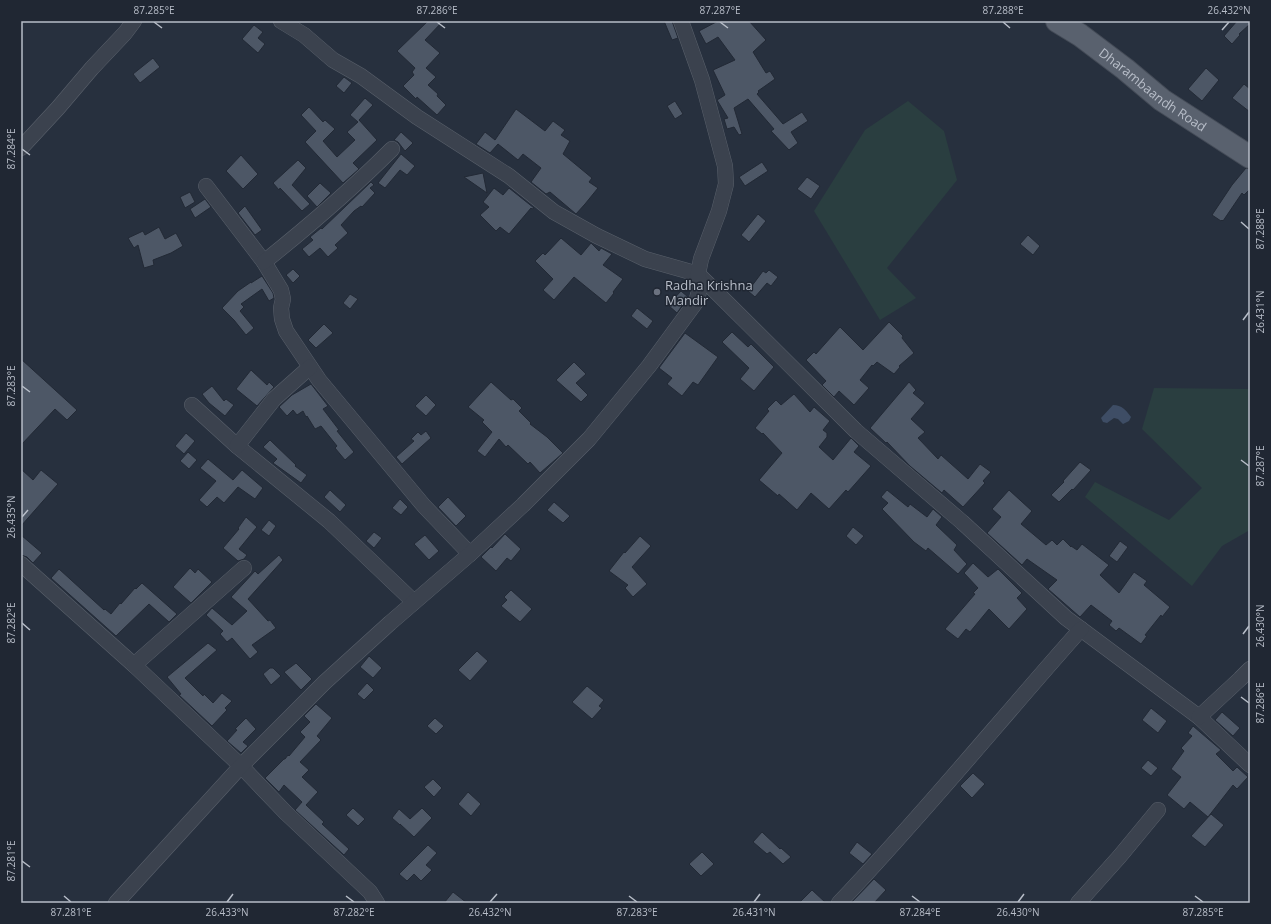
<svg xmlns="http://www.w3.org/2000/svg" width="1271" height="924" viewBox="0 0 1271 924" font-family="'Open Sans',sans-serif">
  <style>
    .green { fill: #2a3e40 }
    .water { fill: #3e4d65 }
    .building { fill: #4d5766; stroke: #222935 }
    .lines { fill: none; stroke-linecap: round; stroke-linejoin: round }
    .street-casing { stroke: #59606b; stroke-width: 16 }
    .primary-casing { stroke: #444b57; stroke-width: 24 }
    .street { stroke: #3b424e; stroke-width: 15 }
    .primary { stroke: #59616e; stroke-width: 22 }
    .ticks { fill: none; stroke: #b7bdc8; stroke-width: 1.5 }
    .worship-dot { fill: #6b7280; stroke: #202733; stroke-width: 1.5 }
    .labels { text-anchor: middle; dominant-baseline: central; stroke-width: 3; stroke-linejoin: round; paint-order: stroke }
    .street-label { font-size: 13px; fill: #b7bdc8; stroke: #202733 }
    .poi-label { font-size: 13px; fill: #b7bdc8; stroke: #202733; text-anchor: start }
    .neatline { fill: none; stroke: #b7bdc8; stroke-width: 1.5 }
    .ticks-label { font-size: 10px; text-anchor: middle; fill: #b7bdc8 }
  </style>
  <rect width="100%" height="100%" fill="#27303e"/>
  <g class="green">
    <path d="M908 101 944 131 957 180 887 268 916 298 880 320 814 211 865 130Z"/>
    <path d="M1154 388 1250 389V530L1222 546 1192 586 1085 497 1095 482 1169 520 1202 488 1142 429Z"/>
  </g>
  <path class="water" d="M1113 405C1122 405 1126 410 1131 417L1129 421 1123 424 1118 419 1114 418 1107 423 1103 422 1101 418Z"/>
  <g class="building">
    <path d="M428 21H443L425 40 440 53 426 68 436 77 428 85 438 94 437 96 446 105 437 115 417 97 416 99 403 86 414 75 412 72 415 68 397 51Z"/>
    <path d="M664 21H672L678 38 672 40Z"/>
    <path d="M718 21H749L766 40 753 52 766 73 770 71 775 79 758 91 759 92 757 94 783 124 802 112 808 121 791 132 798 143 789 150 771 131 774 129 748 99 734 108 742 134 739 135 734 127 727 129 724 119 728 118 717 100 725 95 713 70 735 60 718 37 706 44 699 31Z"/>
    <path d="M1237 21H1250V24L1239 34 1240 35 1232 44 1224 36Z"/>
    <path d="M254 25 263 32 258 38 265 44 258 53 242 39Z"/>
    <path d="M153 58 160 67 140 83 133 74Z"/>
    <path d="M1206 68 1219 80 1202 101 1188 89Z"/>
    <path d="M344 77 352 83 344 93 336 86Z"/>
    <path d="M1244 84 1250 89V112L1232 98Z"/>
    <path d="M365 98 373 105 359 120 377 140 353 163 359 169 343 183 305 142 316 131 301 115 309 107 323 122 325 120 335 129 323 141 337 157 355 140 347 132 358 122 350 115Z"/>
    <path d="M675 101 683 114 675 119 667 106Z"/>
    <path d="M516 109 545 131 553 121 565 130 561 135 570 141 563 154 592 178 589 182 598 188 585 204 576 214 550 192 546 194 531 182 541 168 523 154 518 160 498 144 490 153 476 144 485 132 495 140Z"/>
    <path d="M401 132 413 143 405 151 398 142 394 140Z"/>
    <path d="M401 154 415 166 407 175 400 170 385 188 378 183Z"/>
    <path d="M241 155 258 174 243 189 226 171Z"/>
    <path d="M298 160 306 168 292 185 310 204 302 211 280 188 279 190 273 183Z"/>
    <path d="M762 162 768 171 745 186 739 177Z"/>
    <path d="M1246 168 1250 169V189L1244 195 1242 193 1223 221 1222 220 1221 221 1212 215 1232 185Z"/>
    <path d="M483 173 487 193 464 177Z"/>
    <path d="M807 177 820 186 811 199 797 189Z"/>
    <path d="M371 182 374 185 370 188 375 193 362 207 361 206 354 211 341 225 348 233 335 245 338 248 328 257 320 248 309 257 302 249 313 240 310 237 321 228 322 229Z"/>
    <path d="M320 183 331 193 317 207 307 196Z"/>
    <path d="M494 188 503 195 509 188 534 208 532 209 531 208 509 234 500 227 496 231 480 215 489 207 483 202Z"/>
    <path d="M190 192 195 202 185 208 180 197Z"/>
    <path d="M205 199 211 207 195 218 190 209Z"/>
    <path d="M245 206 262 230 255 235 238 213Z"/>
    <path d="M758 214 766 221 749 242 741 235Z"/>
    <path d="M159 227 165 239 176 233 183 246 171 253 153 260 154 265 144 268 138 245 134 248 128 238 143 231 145 235Z"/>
    <path d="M1028 235 1040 246 1033 255 1020 244Z"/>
    <path d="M561 238 581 255 591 243 599 251 601 248 612 254 603 265 623 279 613 292 614 293 606 303 574 277 554 300 543 290 553 279 535 261 543 253 545 255Z"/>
    <path d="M293 269 300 276 293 283 286 275Z"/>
    <path d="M769 270 778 277 771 286 767 283 755 297 748 291 763 271 766 273Z"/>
    <path d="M262 276 273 293 274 298 269 301 262 289 241 304 244 307 240 311 254 328 246 335 234 320 222 308 238 291 251 282V283Z"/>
    <path d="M681 291 688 297 677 313 668 305Z"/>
    <path d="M350 294 358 299 350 309 343 303Z"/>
    <path d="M637 308 653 321 647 329 631 316Z"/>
    <path d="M889 322 903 336 902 338 914 353 899 366 900 367 894 374 877 362 873 366 872 365 860 380 869 388 854 405 839 391 834 397 822 385 826 381 806 360 814 352 816 354 840 327 863 350Z"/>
    <path d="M324 324 333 333 316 348 308 340Z"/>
    <path d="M732 332 748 347 751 344 774 367 754 391 740 379 749 368 722 342Z"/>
    <path d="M685 333 718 357 698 385 693 382 682 396 667 384 672 378 659 368Z"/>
    <path d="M21 359 77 410 67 420 55 409 21 445Z"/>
    <path d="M574 362 586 374 576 383 588 395 581 402 556 380Z"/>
    <path d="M251 370 267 385 269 382 274 387 257 406 236 389Z"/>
    <path d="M491 382 511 400 513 399 522 408 519 411 531 423 530 424 547 437 563 453 540 473 530 462 528 464 508 445 506 447 499 439 485 457 477 451 492 432 482 422 484 420 468 407Z"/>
    <path d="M909 382 916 390 913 393 925 403 911 419 925 432 918 438 938 459 941 455 968 479 980 464 991 472 983 481 985 483 963 507 944 490 942 493 910 466 887 442 886 443 870 428Z"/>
    <path d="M311 384 328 406 323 409 339 430 337 431 354 452 345 460 335 448 337 446 321 426 315 429 307 416 306 417 303 411 297 415 293 410 287 416 279 407 292 395Z"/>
    <path d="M212 386 224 401 226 399 234 405 225 416 209 403 202 394Z"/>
    <path d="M794 394 810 412 814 407 830 421 823 430 827 433V437L819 447 833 460 851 438 859 446 854 452 871 466 848 492 846 490 829 509 811 493 797 510 779 494 778 496 759 480 782 453 763 433 762 434 755 428 769 411 767 409 776 400 781 405Z"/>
    <path d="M426 395 436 405 426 416 415 406Z"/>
    <path d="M426 431 431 438 402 464 396 457 414 441 411 439 418 432 421 435Z"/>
    <path d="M186 433 195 441 184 454 175 446Z"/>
    <path d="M270 440 296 465 295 466 307 475 301 483 273 463 277 459 263 447Z"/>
    <path d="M188 452 197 460 189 469 180 461Z"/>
    <path d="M208 459 233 480 242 470 263 488 255 499 238 487 224 503 217 497 207 507 199 500 216 481 200 468Z"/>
    <path d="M1080 462 1091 470 1073 490 1072 489 1059 502 1051 495 1064 482 1063 481Z"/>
    <path d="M21 469 33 480 41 470 58 484 21 526Z"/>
    <path d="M330 490 346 505 340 512 324 497Z"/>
    <path d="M887 490 908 507 910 504 927 517 933 509 942 517 936 525 957 545 954 550 967 564 958 574 928 548 926 551 914 542 882 509 888 503 881 497Z"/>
    <path d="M1009 490 1032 511 1021 524 1046 545 1052 540 1057 545 1063 539 1071 547V546L1077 550 1082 544 1109 565 1100 575 1119 593 1134 572 1147 581 1144 585 1170 607 1162 617 1161 615 1145 635 1147 636 1141 644 1119 628 1116 631 1109 625 1112 621 1091 605 1080 617 1048 589 1057 580 1027 559 1022 565 987 533 1001 517 992 509Z"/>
    <path d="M448 497 466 516 456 526 438 507Z"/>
    <path d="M400 499 408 507 401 515 392 508Z"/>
    <path d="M554 502 570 516 563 523 547 510Z"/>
    <path d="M246 517 257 527 239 549 247 555 244 559 238 561 223 548 239 529 238 528Z"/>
    <path d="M269 520 276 526 269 536 261 530Z"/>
    <path d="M853 527 864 536 856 545 846 536Z"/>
    <path d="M374 532 382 538 374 548 366 541Z"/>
    <path d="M505 534 521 549 511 561 507 558 496 571 481 557 491 547 492 548Z"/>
    <path d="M21 535 42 553 33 563 27 557 21 555Z"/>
    <path d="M425 535 439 551 429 560 414 544Z"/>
    <path d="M640 536 651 546 632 567 647 584 633 597 625 588 628 585 609 571 624 552 625 553Z"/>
    <path d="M1120 541 1128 547 1117 562 1109 556Z"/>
    <path d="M279 555 283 560 248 599 268 621 270 620 276 628 252 645 258 652 250 659 232 638 227 642 220 634 223 631 206 615 212 608 232 625 247 611 231 597 255 571 258 574Z"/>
    <path d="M973 563 988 577 998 569 1022 593 1017 598 1027 609 1009 629 989 609 970 632 966 629 958 639 945 629 975 594 973 593 978 588 964 573Z"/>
    <path d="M190 568 195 573 198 569 212 582 191 603 173 587Z"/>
    <path d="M59 569 104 610 105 609 111 614 120 603 121 604 135 588 136 589 142 583 177 614 169 622 149 604 116 636 51 578Z"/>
    <path d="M511 590 532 609 520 622 501 606 507 600 504 597Z"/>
    <path d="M208 643 217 650 185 678 203 696 204 694 213 703 222 693 232 701 225 708 227 710 212 726 179 695 181 694 167 677Z"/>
    <path d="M477 651 488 661 470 681 458 670Z"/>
    <path d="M369 656 382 668 373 678 360 667Z"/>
    <path d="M296 663 312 679 301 690 284 672Z"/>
    <path d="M270 668H273L281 676 271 685 263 674Z"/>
    <path d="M367 683 374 690 364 700 357 694Z"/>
    <path d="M587 686 604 700 599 706 602 708 592 719 572 702Z"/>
    <path d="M316 704 332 718 317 736 321 740 300 762 309 770 302 777 318 792 306 805 324 822 322 824 349 849 344 855 295 810 302 802 284 785 279 792 265 778 284 759H285L288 755 289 756 305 737 300 732 310 722 304 716Z"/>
    <path d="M1151 708 1167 721 1158 733 1142 720Z"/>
    <path d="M1222 712 1240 728 1233 736 1215 720Z"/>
    <path d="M246 718 256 729 243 742 248 746 241 753 227 741 237 730 235 729Z"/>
    <path d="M435 718 444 726 436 734 427 726Z"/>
    <path d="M1193 726 1221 750 1216 754 1233 771 1237 767 1248 777 1237 789 1233 785 1208 817 1190 802 1184 809 1167 795 1181 777 1171 769 1184 751 1181 748 1192 736 1188 733Z"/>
    <path d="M1148 760 1158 768 1151 776 1141 768Z"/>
    <path d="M973 773 985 784 972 798 960 786Z"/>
    <path d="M433 779 442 788 434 797 424 787Z"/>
    <path d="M468 792 481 804 471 816 458 804Z"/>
    <path d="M353 808 365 819 358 826 346 815Z"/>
    <path d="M422 808 432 818 414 837 400 824V825L392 818 399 809 410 819Z"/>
    <path d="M1211 814 1224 825 1205 847 1191 836Z"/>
    <path d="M762 832 780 849 781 848 791 857 783 864 770 852 767 854 753 842Z"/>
    <path d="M857 842 872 854 863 864 849 853Z"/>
    <path d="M428 845 437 853 426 865 432 870 421 881 414 874 407 881 399 874Z"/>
    <path d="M702 852 714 864 701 876 689 864Z"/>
    <path d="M874 879 886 890 874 903H851Z"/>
    <path d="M812 890 826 903H799Z"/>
    <path d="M453 892 467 903H444Z"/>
  </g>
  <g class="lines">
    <g class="street-casing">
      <g id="street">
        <path d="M281 21 304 35 333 60 361 76 417 117 509 176 554 212 597 236 645 259 698 274 856 431 962 522 1066 618 1199 717 1250 765"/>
        <path d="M21 148 58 108 92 68 125 33 134 21"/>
        <path d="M206 186 264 262 281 290 283 299 281 308 282 319 286 331 319 380 424 506 470 554"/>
        <path d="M264 262C309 226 352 189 392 149"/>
        <path d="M192 405 237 446 329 521 414 602"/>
        <path d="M237 446 274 399 310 367"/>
        <path d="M21 564 134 665 241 766 286 813 370 892 377 903"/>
        <path d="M134 665 244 568"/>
        <path d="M1199 717 1240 679 1250 669"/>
        <path d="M116 903 241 766 325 682 390 623 470 554 523 505 589 439 649 366 696 302 700 288 698 274 701 259 719 211 726 184 725 166 702 80 681 21"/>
        <path d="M839 903C923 815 1000 720 1081 629"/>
        <path d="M1078 903 1120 856 1158 810"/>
      </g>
    </g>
    <g class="primary-casing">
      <g id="primary">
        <path id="s1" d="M1057 21 1080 35 1125 69 1162 100 1250 157"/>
      </g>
    </g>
    <use href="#street" class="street"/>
    <use href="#primary" class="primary"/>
  </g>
  <path class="ticks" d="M154 22 162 28M437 22 445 28M720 22 728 28M1003 22 1010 28M1222 30 1229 22M22 149 30 155M1241 222 1249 229M1243 320 1249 312M22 386 30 392M1241 460 1249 466M22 517 28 510M22 623 30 630M1243 634 1249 626M1241 697 1249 703M22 861 30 867M64 896 71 902M346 896 354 902M629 896 637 902M912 896 920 902M1195 896 1203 902M227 902 233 894M490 902 497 894M754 902 760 894M1018 902 1024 894"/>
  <circle class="worship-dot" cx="657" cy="292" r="4"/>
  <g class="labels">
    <g class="street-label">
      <text stroke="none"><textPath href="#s1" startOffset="118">Dharambaandh Road</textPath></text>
    </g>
    <g class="poi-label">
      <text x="665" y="285">Radha Krishna<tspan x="665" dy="15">Mandir</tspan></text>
    </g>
  </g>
  <rect width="1271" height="924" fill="none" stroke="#202733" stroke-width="44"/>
  <rect x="22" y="22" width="1227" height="880" class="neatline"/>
  <g class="ticks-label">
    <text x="154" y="14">87.285°E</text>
    <text x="437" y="14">87.286°E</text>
    <text x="720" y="14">87.287°E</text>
    <text x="1003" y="14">87.288°E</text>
    <text x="1229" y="14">26.432°N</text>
    <text transform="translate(11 149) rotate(-90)" y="4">87.284°E</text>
    <text transform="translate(1260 229) rotate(-90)" y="4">87.288°E</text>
    <text transform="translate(1260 312) rotate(-90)" y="4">26.431°N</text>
    <text transform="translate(11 386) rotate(-90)" y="4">87.283°E</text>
    <text transform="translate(1260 466) rotate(-90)" y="4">87.287°E</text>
    <text transform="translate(11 517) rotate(-90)" y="4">26.435°N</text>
    <text transform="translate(11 623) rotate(-90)" y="4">87.282°E</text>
    <text transform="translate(1260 626) rotate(-90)" y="4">26.430°N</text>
    <text transform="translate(1260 703) rotate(-90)" y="4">87.286°E</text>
    <text transform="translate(11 861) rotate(-90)" y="4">87.281°E</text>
    <text x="71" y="916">87.281°E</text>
    <text x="227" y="916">26.433°N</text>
    <text x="354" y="916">87.282°E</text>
    <text x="490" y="916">26.432°N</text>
    <text x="637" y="916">87.283°E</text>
    <text x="754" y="916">26.431°N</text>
    <text x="920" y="916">87.284°E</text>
    <text x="1018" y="916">26.430°N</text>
    <text x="1203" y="916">87.285°E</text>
  </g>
</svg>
